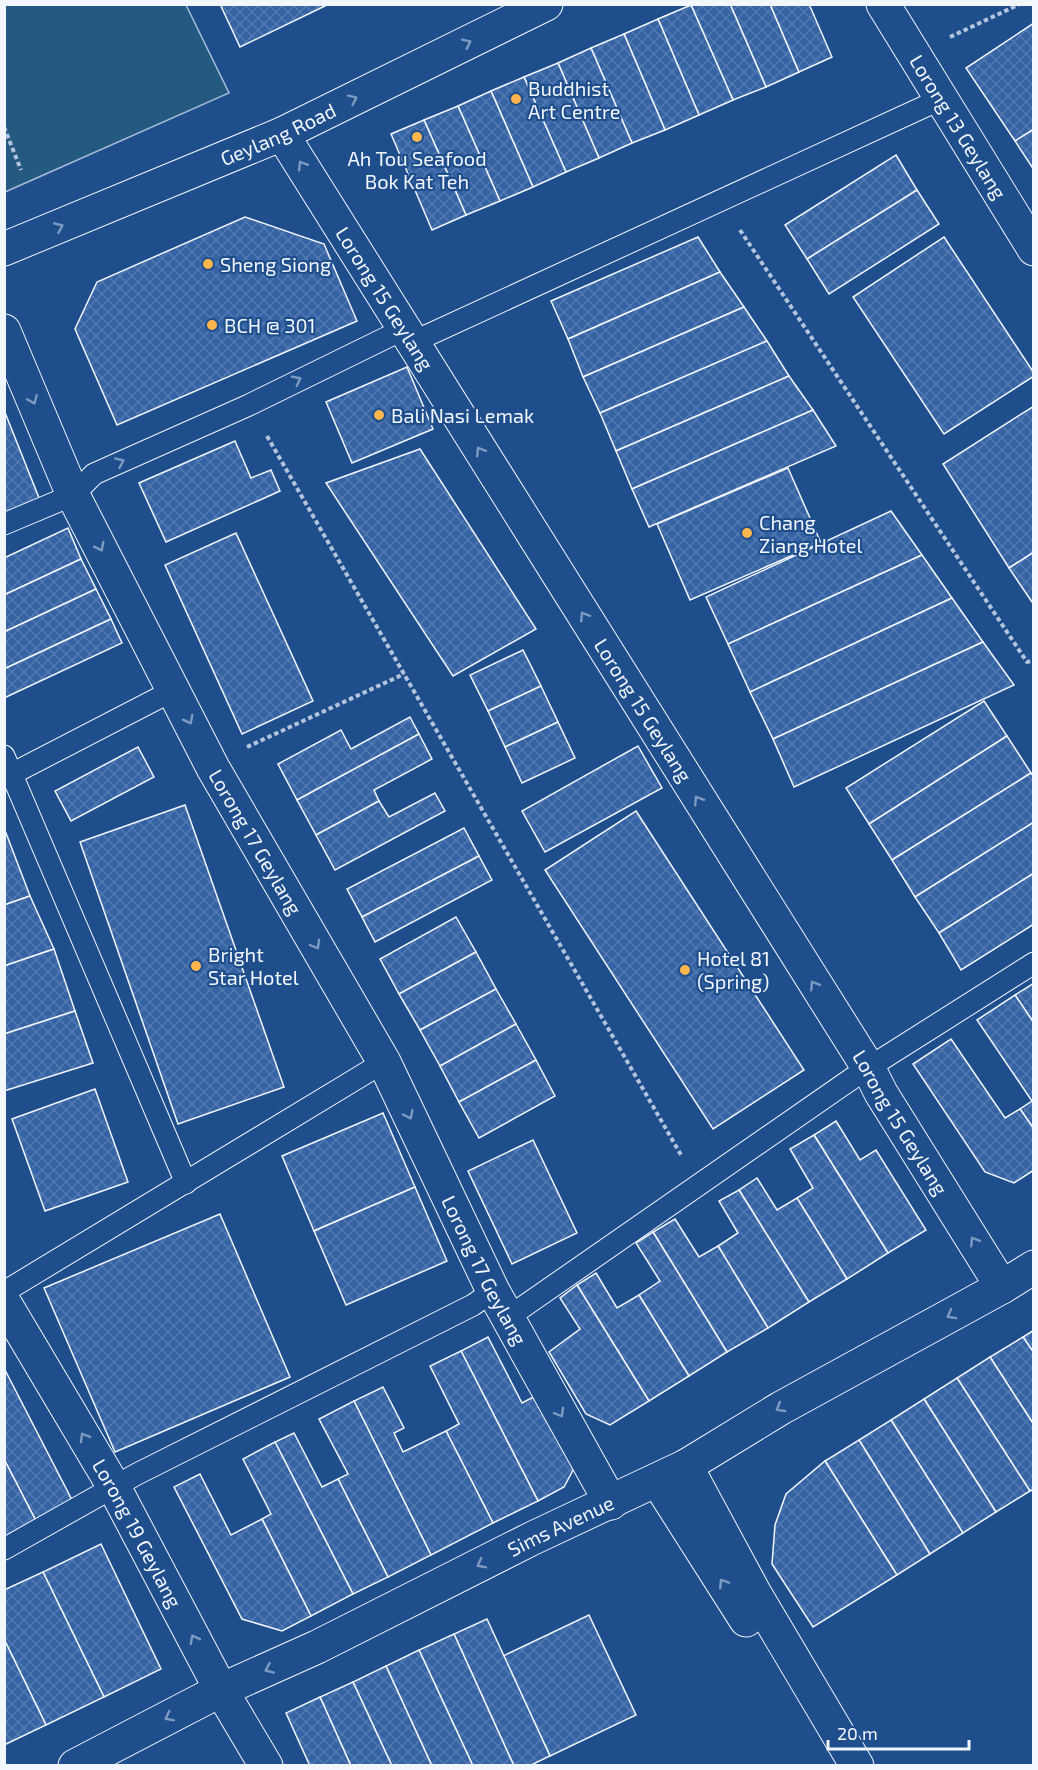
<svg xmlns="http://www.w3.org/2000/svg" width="1038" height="1770" viewBox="0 0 1038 1770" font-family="'Exo 2',sans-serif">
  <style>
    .green { fill: #245a82; stroke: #a8bbd7; stroke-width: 1.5 }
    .building { fill: url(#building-cross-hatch); stroke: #f2f6ff; stroke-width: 1.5 }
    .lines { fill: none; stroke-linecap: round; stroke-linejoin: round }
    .lane-casing { stroke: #f2f6ff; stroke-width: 23 }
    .street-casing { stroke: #f2f6ff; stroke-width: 35 }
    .secondary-casing { stroke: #f2f6ff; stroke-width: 35 }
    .primary-casing { stroke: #f2f6ff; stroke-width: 35 }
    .path { stroke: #b3c4dc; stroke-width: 4; stroke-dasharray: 4.5 3; stroke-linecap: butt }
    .lane { stroke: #1f4e8c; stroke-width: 21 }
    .street { stroke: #1f4e8c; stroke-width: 33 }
    .secondary { stroke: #1f4e8c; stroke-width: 33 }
    .primary { stroke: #1f4e8c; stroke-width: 33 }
    .oneway { stroke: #7e9ac0 }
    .poi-dot { fill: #ffb74d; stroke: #1f4e8c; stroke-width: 2 }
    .labels { text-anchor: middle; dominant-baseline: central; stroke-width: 4.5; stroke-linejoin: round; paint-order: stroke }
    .poi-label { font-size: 20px; fill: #f2f6ff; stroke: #1f4e8c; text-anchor: start }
    .street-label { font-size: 20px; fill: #f2f6ff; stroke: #1f4e8c }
  </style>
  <defs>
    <pattern id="building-cross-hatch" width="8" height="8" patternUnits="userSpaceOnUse" patternTransform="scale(1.5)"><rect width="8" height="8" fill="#3563a3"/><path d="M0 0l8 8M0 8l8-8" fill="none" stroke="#537ab1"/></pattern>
  </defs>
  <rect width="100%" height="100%" fill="#1f4e8c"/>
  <path class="green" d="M5 4 186 5 229 93 5 192Z"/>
  <g class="building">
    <path d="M220 4H329L240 47Z"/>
    <path d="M730 4H770L799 72 766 87Z"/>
    <path d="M730 4 766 87 733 100 691 5Z"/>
    <path d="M770 4H809L832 57 799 72Z"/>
    <path d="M691 5 733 100 699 115 658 19Z"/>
    <path d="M658 19 699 115 665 130 624 34Z"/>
    <path d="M1034 23V129L1015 141 966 68Z"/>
    <path d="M624 34 665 130 632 143 591 48Z"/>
    <path d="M591 48 632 143 599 158 558 63Z"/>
    <path d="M558 63 599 158 566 172 524 77Z"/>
    <path d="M524 77 566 172 533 187 491 91Z"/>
    <path d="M491 91 533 187 500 201 458 106Z"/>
    <path d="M458 106 500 201 466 215 424 120Z"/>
    <path d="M424 120 466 215 432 230 391 134Z"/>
    <path d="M1034 129V170L1015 141Z"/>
    <path d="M896 155 917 190 807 259 785 225Z"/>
    <path d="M917 190 939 224 829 294 807 259Z"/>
    <path d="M245 217 324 244 357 321 117 425 75 329 97 282Z"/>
    <path d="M698 237 720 272 568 339 551 301Z"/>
    <path d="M944 237 1034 373V376L944 434 853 297Z"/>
    <path d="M720 272 744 307 583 377 568 339Z"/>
    <path d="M744 307 767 341 600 413 583 377Z"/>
    <path d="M767 341 789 376 616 451 600 413Z"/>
    <path d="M407 367 433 429 352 463 326 402Z"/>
    <path d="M789 376 813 410 632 489 616 451Z"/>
    <path d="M1034 406V552L1009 568 943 464Z"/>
    <path d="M4 410 43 508 4 513Z"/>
    <path d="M813 410 836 446 649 527 632 489Z"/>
    <path d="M235 441 251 478 271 470 280 491 166 542 139 483Z"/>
    <path d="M420 449 536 629 453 676 326 483Z"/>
    <path d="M788 468 821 543 690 600 657 524Z"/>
    <path d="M891 511 922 555 728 644 706 597Z"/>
    <path d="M68 528 81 559 4 595V558Z"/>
    <path d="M236 533 313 701 242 734 165 565Z"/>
    <path d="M1034 552V601L1032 602 1009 568Z"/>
    <path d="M922 555 952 598 750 692 728 644Z"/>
    <path d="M81 559 96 589 4 632V595Z"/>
    <path d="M96 589 111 619 4 669V632Z"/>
    <path d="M952 598 983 642 773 739 750 692Z"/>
    <path d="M111 619 122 643 4 698V669Z"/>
    <path d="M983 642 1014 685 794 787 773 739Z"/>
    <path d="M523 650 541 686 488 711 470 675Z"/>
    <path d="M541 686 558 722 505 747 488 711Z"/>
    <path d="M984 701 1007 736 869 824 846 788Z"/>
    <path d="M410 717 419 734 297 800 278 764 341 730 351 749Z"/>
    <path d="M558 722 575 758 522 783 505 747Z"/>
    <path d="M419 734 432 759 374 790 379 801 316 835 297 800Z"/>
    <path d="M1007 736 1031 773 892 860 869 824Z"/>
    <path d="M638 746 662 788 545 852 522 811Z"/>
    <path d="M138 747 154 777 71 821 55 791Z"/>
    <path d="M1031 773 1034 777V822L915 897 892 860Z"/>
    <path d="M435 793 445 811 335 870 316 835 379 801 389 817Z"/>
    <path d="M185 805 284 1087 178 1124 80 842Z"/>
    <path d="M636 811 804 1070 713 1129 545 870Z"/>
    <path d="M1034 822V873L939 933 915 897Z"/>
    <path d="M464 828 479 856 362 917 347 889Z"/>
    <path d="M6 833 30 896 4 905V834Z"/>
    <path d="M479 856 492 880 375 942 362 917Z"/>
    <path d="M1034 873V924L961 970 939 933Z"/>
    <path d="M30 896 54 949 4 966V905Z"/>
    <path d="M456 917 476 952 399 994 380 959Z"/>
    <path d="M54 949 75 1011 4 1034V966Z"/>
    <path d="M476 952 496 989 420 1030 399 994Z"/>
    <path d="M1034 983V1023L1015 995Z"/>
    <path d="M496 989 516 1024 440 1066 420 1030Z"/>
    <path d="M1015 995 1034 1023V1129L1020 1109 1032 1101 977 1020Z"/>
    <path d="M75 1011 93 1063 4 1091V1034Z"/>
    <path d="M516 1024 536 1060 459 1102 440 1066Z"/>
    <path d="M951 1039 1005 1118 1020 1109 1034 1129V1170L1014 1183 985 1172 913 1064Z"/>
    <path d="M536 1060 555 1096 479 1138 459 1102Z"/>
    <path d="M95 1089 128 1182 45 1211 12 1119Z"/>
    <path d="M383 1113 415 1187 314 1231 282 1156Z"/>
    <path d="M836 1121 860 1160 876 1150 926 1230 888 1253 814 1135Z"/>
    <path d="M814 1135 888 1253 847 1279 797 1198 813 1188 790 1149Z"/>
    <path d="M533 1140 577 1233 512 1264 468 1171Z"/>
    <path d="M757 1178 777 1210 797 1198 847 1279 809 1302 739 1190Z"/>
    <path d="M415 1187 447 1261 346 1305 314 1231Z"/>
    <path d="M739 1190 809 1302 768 1328 718 1246 738 1233 719 1201Z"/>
    <path d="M220 1214 290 1377 115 1452 44 1288Z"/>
    <path d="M675 1219 699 1257 718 1246 768 1328 727 1352 653 1232Z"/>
    <path d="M653 1232 727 1352 689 1376 639 1295 660 1281 636 1243Z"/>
    <path d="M596 1273 617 1308 639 1295 689 1376 649 1401 577 1285Z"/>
    <path d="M577 1285 649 1401 610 1425 586 1414 549 1352 580 1329 560 1298Z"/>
    <path d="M1034 1330V1353L1023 1337Z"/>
    <path d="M488 1337 522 1403 543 1392 578 1461 564 1487 538 1501 461 1351Z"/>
    <path d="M1023 1337 1034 1353V1425L990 1357Z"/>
    <path d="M461 1351 538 1501 493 1523 446 1431 459 1424 430 1366Z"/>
    <path d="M990 1357 1034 1425V1489L1030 1491 957 1378Z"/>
    <path d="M4 1368 73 1502 36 1521 4 1459Z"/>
    <path d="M957 1378 1030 1491 996 1512 924 1399Z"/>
    <path d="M383 1387 404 1428 394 1433 403 1452 446 1431 493 1523 431 1555 354 1401Z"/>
    <path d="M924 1399 996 1512 963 1533 891 1420Z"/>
    <path d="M354 1401 431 1555 388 1577 338 1479 348 1474 319 1419Z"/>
    <path d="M891 1420 963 1533 930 1554 859 1440Z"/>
    <path d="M294 1433 322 1487 338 1479 388 1577 353 1594 275 1442Z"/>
    <path d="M859 1440 930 1554 897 1575 825 1461Z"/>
    <path d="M275 1442 353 1594 311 1616 262 1519 271 1514 243 1459Z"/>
    <path d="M4 1459 36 1521 4 1537Z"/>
    <path d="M825 1461 897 1575 813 1627 772 1564 775 1525 786 1494Z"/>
    <path d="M200 1474 231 1535 262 1519 311 1616 282 1631 242 1619 174 1487Z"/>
    <path d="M101 1544 161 1669 104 1697 43 1572Z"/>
    <path d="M43 1572 104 1697 46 1725 4 1639V1590Z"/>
    <path d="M589 1615 636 1715 550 1756 503 1656Z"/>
    <path d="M487 1619 550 1756 529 1766H514L454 1634Z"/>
    <path d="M454 1634 514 1766H473L419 1650Z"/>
    <path d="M4 1639 46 1725 4 1745Z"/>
    <path d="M419 1650 473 1766H432L386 1666Z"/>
    <path d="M386 1666 432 1766H392L353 1682Z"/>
    <path d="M353 1682 392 1766H351L320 1697Z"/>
    <path d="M320 1697 351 1766H310L286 1713Z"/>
  </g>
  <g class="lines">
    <g class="lane-casing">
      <g id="lane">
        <path d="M413 342 941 99"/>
        <path d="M4 524 73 495 94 474 249 405 404 329"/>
        <path d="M4 756 186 1183"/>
        <path d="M4 778 174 690"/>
        <path d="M4 1292 384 1062"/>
        <path d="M507 1318 857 1075 1034 963"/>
        <path d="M4 1549 137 1474 473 1305 493 1291"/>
      </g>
    </g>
    <g class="street-casing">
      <g id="street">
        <path id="s1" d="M883 4 1034 249"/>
        <path id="s2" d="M282 134 869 1069 881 1093 1002 1287"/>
        <path id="s3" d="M4 331 73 495 213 768 384 1062 493 1291 611 1503"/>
        <path id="s4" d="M4 1302 114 1487 221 1690 266 1766"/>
      </g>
    </g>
    <g class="secondary-casing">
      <g id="secondary">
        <path d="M686 1466 755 1594 857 1766"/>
        <path d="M657 1480 746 1620"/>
      </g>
    </g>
    <g class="primary-casing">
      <g id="primary">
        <path id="s5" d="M4 249 282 134 546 4"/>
        <path id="s6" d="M75 1766 221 1690 317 1647 533 1538 686 1466 781 1408 1002 1287 1034 1267"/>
      </g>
    </g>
    <g class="path">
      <path d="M950 37 1020 4"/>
      <path d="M4 127 21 170"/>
      <path d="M740 230 1027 662 1034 660"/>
      <path d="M267 436 681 1155"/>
      <path d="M247 747 404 674"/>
    </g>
    <use href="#lane" class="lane"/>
    <use href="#street" class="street"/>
    <use href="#secondary" class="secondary"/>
    <use href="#primary" class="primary"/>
  </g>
  <defs><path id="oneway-chevron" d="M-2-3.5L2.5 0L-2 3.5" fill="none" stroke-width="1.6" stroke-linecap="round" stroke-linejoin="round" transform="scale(1.5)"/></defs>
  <g class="oneway">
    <use href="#oneway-chevron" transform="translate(467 43) rotate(-26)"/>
    <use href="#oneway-chevron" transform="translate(353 99) rotate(-26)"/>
    <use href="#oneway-chevron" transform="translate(302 165) rotate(-122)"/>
    <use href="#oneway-chevron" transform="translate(59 227) rotate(-23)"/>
    <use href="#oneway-chevron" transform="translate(297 380) rotate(-27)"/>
    <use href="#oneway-chevron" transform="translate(33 400) rotate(67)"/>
    <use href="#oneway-chevron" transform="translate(480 451) rotate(-122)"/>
    <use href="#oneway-chevron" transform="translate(120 462) rotate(-24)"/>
    <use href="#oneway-chevron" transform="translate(100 547) rotate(63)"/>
    <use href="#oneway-chevron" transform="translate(584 616) rotate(-122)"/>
    <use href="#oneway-chevron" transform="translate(189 720) rotate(63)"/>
    <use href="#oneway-chevron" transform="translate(698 800) rotate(-122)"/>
    <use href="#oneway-chevron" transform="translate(316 945) rotate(60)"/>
    <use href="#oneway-chevron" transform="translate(814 985) rotate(-122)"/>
    <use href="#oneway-chevron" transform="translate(409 1115) rotate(65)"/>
    <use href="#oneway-chevron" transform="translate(974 1241) rotate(-122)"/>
    <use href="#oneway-chevron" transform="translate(951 1315) rotate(151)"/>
    <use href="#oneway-chevron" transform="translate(780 1408) rotate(149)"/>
    <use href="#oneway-chevron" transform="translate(560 1413) rotate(60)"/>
    <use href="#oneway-chevron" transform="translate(84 1437) rotate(-120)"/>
    <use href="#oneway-chevron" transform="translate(481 1564) rotate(153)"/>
    <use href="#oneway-chevron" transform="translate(723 1583) rotate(-123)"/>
    <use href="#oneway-chevron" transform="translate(194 1639) rotate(-118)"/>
    <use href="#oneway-chevron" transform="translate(269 1669) rotate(156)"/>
    <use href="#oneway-chevron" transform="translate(169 1717) rotate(153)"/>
  </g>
  <g class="poi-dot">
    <circle cx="516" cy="99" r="6"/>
    <circle cx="417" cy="137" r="6"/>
    <circle cx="208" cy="264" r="6"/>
    <circle cx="212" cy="325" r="6"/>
    <circle cx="379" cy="415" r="6"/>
    <circle cx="747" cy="533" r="6"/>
    <circle cx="196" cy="966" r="6"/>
    <circle cx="685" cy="970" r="6"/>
  </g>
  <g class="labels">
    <g class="poi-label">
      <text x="528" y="88">Buddhist<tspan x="528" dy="23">Art Centre</tspan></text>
      <text x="417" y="158" text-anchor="middle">Ah Tou Seafood<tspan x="417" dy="23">Bok Kat Teh</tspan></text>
      <text x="220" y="264">Sheng Siong</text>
      <text x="224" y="325">BCH @ 301</text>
      <text x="391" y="415">Bali Nasi Lemak</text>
      <text x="759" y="522">Chang<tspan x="759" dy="23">Ziang Hotel</tspan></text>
      <text x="208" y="954">Bright<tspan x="208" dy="23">Star Hotel</tspan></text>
      <text x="697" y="958">Hotel 81<tspan x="697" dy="23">(Spring)</tspan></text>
    </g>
    <g class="street-label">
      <text stroke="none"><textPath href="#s1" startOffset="144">Lorong 13 Geylang</textPath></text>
      <text stroke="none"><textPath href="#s5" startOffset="297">Geylang Road</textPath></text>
      <text stroke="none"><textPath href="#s2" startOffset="194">Lorong 15 Geylang</textPath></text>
      <text stroke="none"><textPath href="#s2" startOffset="680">Lorong 15 Geylang</textPath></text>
      <text stroke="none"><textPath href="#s3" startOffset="570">Lorong 17 Geylang</textPath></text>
      <text stroke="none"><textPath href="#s2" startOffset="1166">Lorong 15 Geylang</textPath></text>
      <text stroke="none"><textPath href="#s3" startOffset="1056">Lorong 17 Geylang</textPath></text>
      <text stroke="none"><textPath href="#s6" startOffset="542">Sims Avenue</textPath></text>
      <text stroke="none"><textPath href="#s4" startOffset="267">Lorong 19 Geylang</textPath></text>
    </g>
  </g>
  <rect width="1038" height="1770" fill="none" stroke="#f2f6ff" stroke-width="12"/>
  <path d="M828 1740v9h141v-9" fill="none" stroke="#f2f6ff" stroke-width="3"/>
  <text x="837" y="1740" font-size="18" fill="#f2f6ff" stroke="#1f4e8c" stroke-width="4.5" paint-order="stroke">20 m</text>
</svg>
